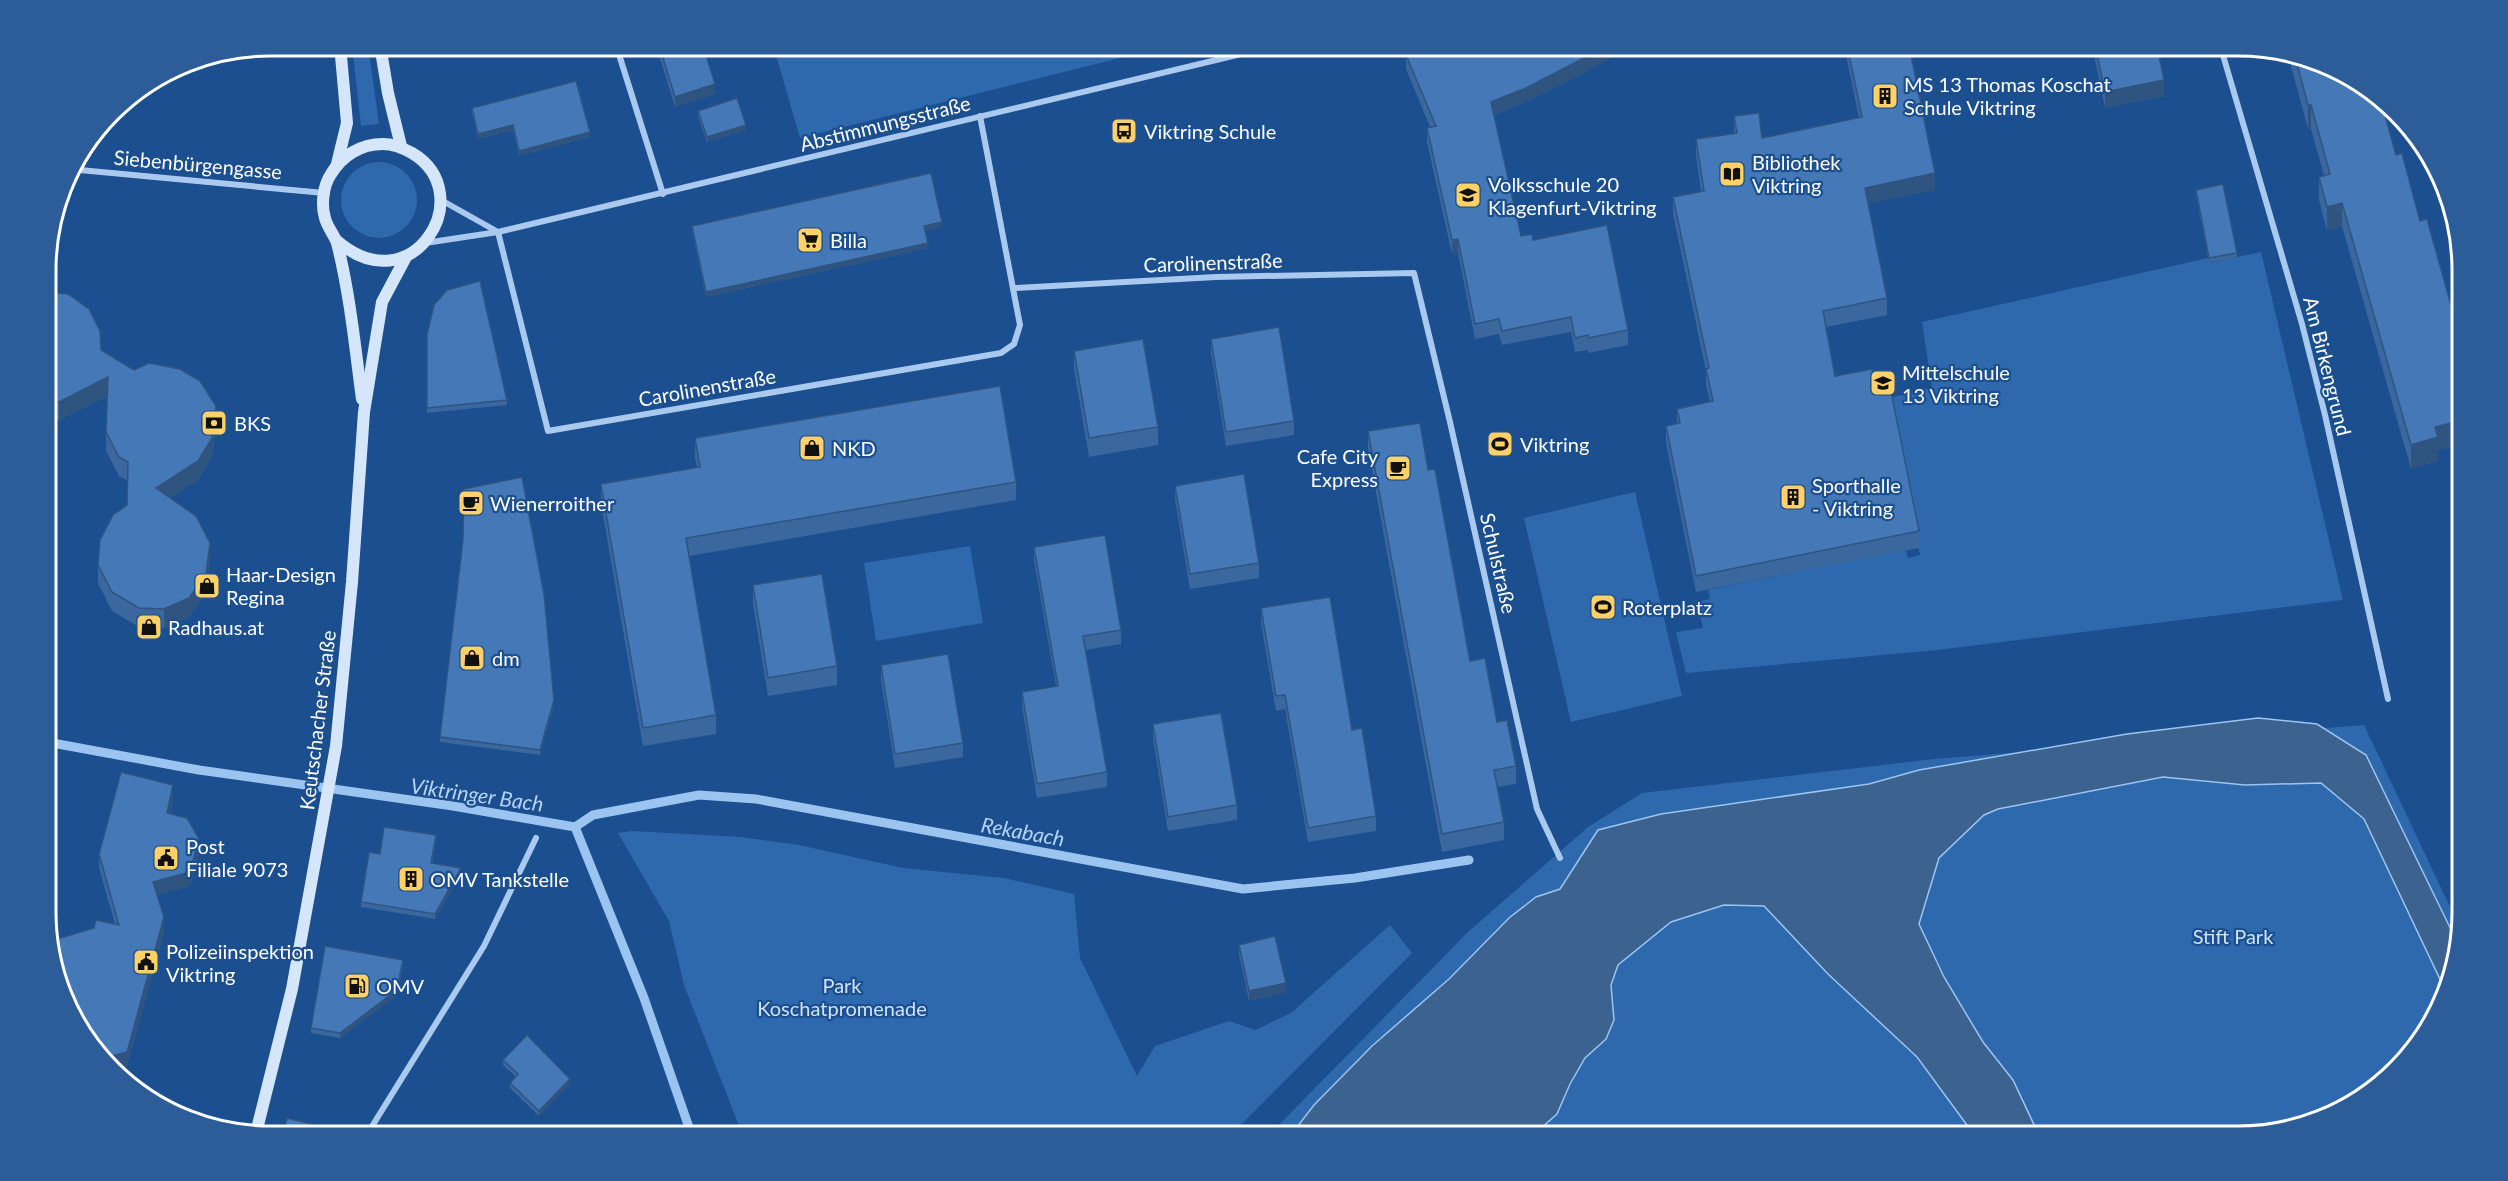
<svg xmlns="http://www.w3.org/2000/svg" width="2508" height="1181" viewBox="0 0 2508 1181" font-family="Lato,sans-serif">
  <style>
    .green { fill: #2e69ad }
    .water { fill: #3c6290; stroke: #9cc4f0; stroke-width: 1.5 }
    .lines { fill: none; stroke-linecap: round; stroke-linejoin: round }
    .stream { stroke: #9cc4f0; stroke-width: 9 }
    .minor { stroke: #a9c9ee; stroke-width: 6 }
    .secondary { stroke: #d6e6fa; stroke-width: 12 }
    .wall { fill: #3a679d }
    .shaded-wall { fill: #305480 }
    .building { fill: #4478b7; stroke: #305480; stroke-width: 1.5 }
    .labels { text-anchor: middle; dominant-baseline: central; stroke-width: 4.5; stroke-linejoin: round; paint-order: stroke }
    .poi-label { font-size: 20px; fill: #fff; stroke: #1b4f8f; text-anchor: start }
    .street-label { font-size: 20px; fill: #fff; stroke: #1b4f8f }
    .park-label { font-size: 20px; fill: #cfe3fa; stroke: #1b4f8f }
    .water-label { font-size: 21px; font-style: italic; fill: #b5d3f5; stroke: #1b4f8f }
    .rim { fill: none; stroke: #fff; stroke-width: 3 }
  </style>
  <rect width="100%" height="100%" fill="#1b4f8f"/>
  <g class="green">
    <path d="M352 45H368L379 124 361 126Z"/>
    <path d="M773 45H1172L800 138Z"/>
    <circle cx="379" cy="200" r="38"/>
    <path d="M2261 252 2343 600 1937 650 1686 673 1676 632 1703 628 1697 602 1710 599 1708 590 1906 550 1908 558 1920 555 1889 398 1932 388 1922 322 2208 258 2210 263Z"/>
    <path d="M1635 492 1682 696 1571 722 1524 518Z"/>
    <path d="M970 546 983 623 876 641 864 563Z"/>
    <path d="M2364 725 2460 928 2446 998 2416 1048 2363 1098 2311 1124 2253 1136H1268L1468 932 1588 827 1642 793 1934 759Z"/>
    <path d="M632 831 741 837 799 845 903 868 1004 878 1074 894 1080 958 1137 1076 1155 1046 1229 1021 1255 1030 1291 1013 1390 925 1412 953 1230 1136H743L684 985 669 921 618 833Z"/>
  </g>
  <path class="water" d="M2258 718 2317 724 2366 755 2457 942 2447 994 2364 819 2321 783 2245 785 2163 777 1998 809 1984 815 1939 858 1919 924 1944 977 1983 1042 2013 1080 2037 1131 2036 1136H1975L1917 1057 1828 974 1764 906 1724 905 1671 922 1618 965 1611 985 1614 1020 1606 1039 1585 1058 1570 1084 1557 1114 1532 1136H1290L1314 1105 1372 1046 1449 979 1509 918 1536 897 1560 889 1598 830 1661 814 1869 784 1919 770 2127 734Z"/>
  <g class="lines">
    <g class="stream">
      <path d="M47 742 199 770 453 806 575 827 644 998 692 1136"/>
      <path d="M575 827 593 815 699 795 756 799 1243 889 1355 878 1469 860"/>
    </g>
    <g class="minor">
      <path d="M616 45 663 194"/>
      <path d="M2220 45 2302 324 2325 415 2388 699"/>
      <path d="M69 169 324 193"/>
      <path d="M441 200 498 232"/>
      <path d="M498 232 548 431 1001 353 1014 344 1020 325 980 116"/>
      <path d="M425 243 498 232 1279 45"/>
      <path d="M1014 288 1216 277 1414 273 1450 422 1537 809 1560 858"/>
      <path d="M366 1136 484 946 536 838"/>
    </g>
    <g class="secondary">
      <path d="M380 45 388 93 401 146"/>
      <path d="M337 164 347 123 340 45"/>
      <path d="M336 240C412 307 481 194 412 153 403 148 394 144 383 144 360 144 342 156 331 174 323 186 321 205 325 218 327 227 334 234 337 243 350 294 355 347 362 399"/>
      <path d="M256 1133 292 989 336 746 352 582 364 412 382 302 406 257"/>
    </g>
  </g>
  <g class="wall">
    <path d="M656 45H703L715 94 675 107Z"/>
    <path d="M1844 45H1909L1935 190 1868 203 1887 298V315L1826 327 1835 376 1875 384 1919 531V548L1696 592 1666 443V426L1677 424V409L1710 402 1706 385V371L1673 214V197L1701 192 1696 155V139L1734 133V116L1762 138 1859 118Z"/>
    <path d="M2092 45H2157L2164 96 2105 108Z"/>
    <path d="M1406 55 1586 72 1526 102 1494 115 1521 236 1533 240 1628 330V345L1588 353V350L1575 352 1571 332 1502 345 1499 334 1475 339 1458 253 1452 254 1427 142V128L1430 127 1406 69Z"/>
    <path d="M2288 55 2325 62 2455 440V446L2438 450V461L2411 469 2342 226 2327 231 2319 200V177L2324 175 2311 129H2308Z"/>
    <path d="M472 108 590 137 519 156 513 130 478 139 472 113Z"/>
    <path d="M698 111 746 130 707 142 698 116Z"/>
    <path d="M2196 190 2237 253V258L2209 263 2196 195Z"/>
    <path d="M692 226 942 227 925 231 928 248 706 297 692 231Z"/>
    <path d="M46 292 101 350 216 425 212 456 198 480 170 498 210 562 206 592 189 617 164 628 139 627 112 611 98 583V565L127 505 128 481 119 476 106 451 107 396 59 420H46Z"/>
    <path d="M427 334 507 400V405L427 413Z"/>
    <path d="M1211 339 1294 421V435L1226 446 1211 353Z"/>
    <path d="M1074 351 1158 427V445L1089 457 1074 369Z"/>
    <path d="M1368 431 1428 470 1470 661 1516 766V784L1498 787 1504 822V840L1442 852 1368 449Z"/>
    <path d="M695 438 1016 482V500L689 556 716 715V734L643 746 601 503V484L697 468 695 457Z"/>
    <path d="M1175 486 1259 563V578L1190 589 1175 500Z"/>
    <path d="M1034 547 1121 630V644L1086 650 1107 772V787L1037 798 1022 706V692L1056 686 1034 561Z"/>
    <path d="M753 585 837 666V685L768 696 753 604Z"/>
    <path d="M1261 608 1352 730 1376 816V831L1308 842 1285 709 1276 711 1261 623Z"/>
    <path d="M881 665 963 743V757L895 768 881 680Z"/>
    <path d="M554 705 540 755 440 742V737Z"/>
    <path d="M1153 724 1237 805V820L1168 831 1153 739Z"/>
    <path d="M173 800 170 814 199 854 190 886 157 895 164 932 127 1066 51 941 115 924 99 868V854Z"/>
    <path d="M436 840 432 864 461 874 435 919 361 907V902L380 854Z"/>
    <path d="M1239 945 1286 992 1249 1001 1239 954Z"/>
    <path d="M403 965 397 995 340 1038 311 1033V1028Z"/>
    <path d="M503 1060 570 1084 539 1116 510 1088V1083L516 1077 503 1065Z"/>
  </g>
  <g class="shaded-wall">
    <path d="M1608 45H1634L1586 72 1526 102 1491 116V102Z"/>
    <path d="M2164 80V96L2105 108V92Z"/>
    <path d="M715 84V94L675 107V97Z"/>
    <rect x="2308" y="105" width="3" height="24"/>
    <path d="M513 125V130L478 139V134Z"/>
    <path d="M746 125V130L707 142V137Z"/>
    <path d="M590 132V137L519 156V151Z"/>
    <path d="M1935 173V190L1865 204V188Z"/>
    <path d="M2342 203V226L2327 231V207Z"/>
    <path d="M942 222V227L924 231V226Z"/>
    <path d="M1458 239V253L1452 254V240Z"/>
    <path d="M928 243V248L706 297V292Z"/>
    <path d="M108 377V395L59 420V402Z"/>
    <path d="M216 406V425L212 456 198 480 156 507V488Z"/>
    <path d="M2462 414V438L2455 440V446L2438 450V461L2411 469V445L2435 427 2453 416Z"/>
    <path d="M210 543V562L206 592 189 617 164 628V609Z"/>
    <path d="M554 700V705L540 755V750Z"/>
    <path d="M173 785V800L167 827V813Z"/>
    <path d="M48 788V802L47 809V795Z"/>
    <path d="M50 806V821L47 827V813Z"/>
    <path d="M199 839V854L190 886 153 896V882Z"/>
    <path d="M461 868V874L435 919V914Z"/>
    <path d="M164 917V932L127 1066 113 1070 104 1061V1058Z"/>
    <path d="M403 960V965L397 995 340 1038V1033Z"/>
    <path d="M1286 983V992L1249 1001V991Z"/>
    <path d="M570 1079V1084L539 1116V1111Z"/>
  </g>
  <g class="building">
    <path d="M659 45H703L715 84 675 97Z"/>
    <path d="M1434 45H1608L1586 57 1526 88 1491 102 1521 236 1532 234 1533 240 1607 225 1628 330 1588 338V335L1575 338 1571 317 1502 331 1499 319 1475 324 1458 239 1452 240 1427 128 1436 126 1406 55 1433 48Z"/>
    <path d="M1847 45H1909L1935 173 1865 188 1887 298 1823 311 1835 376 1872 369 1875 384 1889 381 1919 531 1696 576 1666 426 1680 423 1677 409 1713 401 1706 369 1709 368 1673 197 1704 191 1696 139 1737 133 1734 116 1759 113 1762 138 1862 117Z"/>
    <path d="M2095 45H2157L2164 80 2105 92Z"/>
    <path d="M2295 56 2325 62 2375 92 2380 97 2396 155 2402 153 2420 221 2427 219 2461 341 2462 414 2453 416 2455 422 2435 427 2438 437 2411 445 2342 203 2327 207 2319 177 2330 174 2311 105H2308Z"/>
    <path d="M576 81 590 132 519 151 513 125 478 134 472 108Z"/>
    <path d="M737 98 746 125 707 137 698 111Z"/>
    <path d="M931 173 942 222 924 226 928 243 706 292 692 226Z"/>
    <path d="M2223 184 2237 253 2209 258 2196 190Z"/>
    <path d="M480 281 507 400 427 408V334L434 305 447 290Z"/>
    <path d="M46 292 68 294 89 309 100 331 101 350 134 370 149 363 180 369 200 381 216 406 212 438 198 461 156 488 196 516 210 543 206 574 189 598 164 609 139 608 112 592 98 565 100 540 113 515 127 505 128 462 119 457 106 432 108 377 59 402 46 401Z"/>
    <path d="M1279 327 1294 421 1226 432 1211 339Z"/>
    <path d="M1143 339 1158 427 1089 438 1074 351Z"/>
    <path d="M1000 386 1016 482 686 538 716 715 643 728 601 484 700 467 695 438Z"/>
    <path d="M1420 423 1428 470 1435 469 1470 661 1485 658 1497 722 1507 720 1516 766 1494 770 1504 822 1442 834 1368 431Z"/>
    <path d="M1244 474 1259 563 1190 574 1175 486Z"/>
    <path d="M522 477 544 594 554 700 540 750 440 737 463 539 464 489Z"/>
    <path d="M1105 535 1121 630 1083 636 1107 772 1037 784 1022 692 1058 686 1034 547Z"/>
    <path d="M822 574 837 666 768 678 753 585Z"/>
    <path d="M1330 597 1352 730 1362 728 1376 816 1308 828 1285 695 1276 696 1261 608Z"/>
    <path d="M948 654 963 743 895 754 881 665Z"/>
    <path d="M1221 713 1237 805 1168 817 1153 724Z"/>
    <path d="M121 772 173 785 167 813 187 818 199 839 190 872 153 882 164 917 127 1052 104 1058 105 1062 91 1048 62 998 47 940 51 941 94 928 96 920 119 925 99 854Z"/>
    <path d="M47 806H50L47 813Z"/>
    <path d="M384 827 436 835 431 863 461 868 435 914 361 902 369 852 380 854Z"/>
    <path d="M1275 936 1286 983 1249 991 1239 945Z"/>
    <path d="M325 946 403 960 397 990 340 1033 311 1028Z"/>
    <path d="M527 1035 570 1079 539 1111 510 1083 518 1074 503 1060Z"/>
    <path d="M287 1118 311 1124 307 1136H282Z"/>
  </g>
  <defs>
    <g id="building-square" transform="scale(1.35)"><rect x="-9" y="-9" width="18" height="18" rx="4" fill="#ffd166" stroke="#1b4f8f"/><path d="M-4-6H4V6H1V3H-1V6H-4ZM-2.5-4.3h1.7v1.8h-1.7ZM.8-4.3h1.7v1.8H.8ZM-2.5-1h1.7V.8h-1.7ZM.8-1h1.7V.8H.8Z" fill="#111"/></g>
    <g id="bus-square" transform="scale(1.35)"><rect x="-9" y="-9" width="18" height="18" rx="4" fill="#ffd166" stroke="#1b4f8f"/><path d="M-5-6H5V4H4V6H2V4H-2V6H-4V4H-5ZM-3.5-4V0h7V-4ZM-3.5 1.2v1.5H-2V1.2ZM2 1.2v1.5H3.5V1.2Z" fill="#111"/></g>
    <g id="library-square" transform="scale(1.35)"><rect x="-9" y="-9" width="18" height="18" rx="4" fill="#ffd166" stroke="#1b4f8f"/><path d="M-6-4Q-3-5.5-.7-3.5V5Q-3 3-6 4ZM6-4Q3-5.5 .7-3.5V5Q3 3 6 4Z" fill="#111"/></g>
    <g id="school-square" transform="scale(1.35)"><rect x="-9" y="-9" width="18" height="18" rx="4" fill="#ffd166" stroke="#1b4f8f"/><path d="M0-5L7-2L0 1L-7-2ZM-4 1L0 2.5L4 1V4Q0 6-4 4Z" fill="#111"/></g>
    <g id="supermarket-square" transform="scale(1.35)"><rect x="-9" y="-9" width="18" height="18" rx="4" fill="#ffd166" stroke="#1b4f8f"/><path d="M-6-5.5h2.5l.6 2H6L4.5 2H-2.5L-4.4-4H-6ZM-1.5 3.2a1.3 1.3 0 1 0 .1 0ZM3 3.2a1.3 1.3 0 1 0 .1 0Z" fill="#111"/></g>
    <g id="bank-square" transform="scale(1.35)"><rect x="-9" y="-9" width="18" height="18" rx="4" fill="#ffd166" stroke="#1b4f8f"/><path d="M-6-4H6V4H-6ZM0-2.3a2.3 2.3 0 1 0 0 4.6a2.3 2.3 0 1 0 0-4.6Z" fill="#111"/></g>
    <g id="stadium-square" transform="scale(1.35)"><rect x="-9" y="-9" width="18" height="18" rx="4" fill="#ffd166" stroke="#1b4f8f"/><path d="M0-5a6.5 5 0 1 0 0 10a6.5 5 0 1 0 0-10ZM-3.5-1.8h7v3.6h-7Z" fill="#111"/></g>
    <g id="shop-square" transform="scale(1.35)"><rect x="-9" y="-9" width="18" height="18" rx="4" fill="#ffd166" stroke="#1b4f8f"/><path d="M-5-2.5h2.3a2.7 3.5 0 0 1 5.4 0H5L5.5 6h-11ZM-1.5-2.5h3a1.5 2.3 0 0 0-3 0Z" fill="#111"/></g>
    <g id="cafe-square" transform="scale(1.35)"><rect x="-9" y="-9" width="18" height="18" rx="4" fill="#ffd166" stroke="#1b4f8f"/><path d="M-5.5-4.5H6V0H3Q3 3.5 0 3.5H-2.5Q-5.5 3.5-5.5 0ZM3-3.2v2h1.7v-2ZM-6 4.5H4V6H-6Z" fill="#111"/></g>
    <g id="civic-square" transform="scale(1.35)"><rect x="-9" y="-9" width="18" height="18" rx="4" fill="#ffd166" stroke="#1b4f8f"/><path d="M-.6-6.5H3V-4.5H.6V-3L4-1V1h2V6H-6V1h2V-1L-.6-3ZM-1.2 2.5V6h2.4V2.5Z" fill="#111"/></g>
    <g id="fuel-square" transform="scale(1.35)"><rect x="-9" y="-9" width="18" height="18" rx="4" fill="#ffd166" stroke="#1b4f8f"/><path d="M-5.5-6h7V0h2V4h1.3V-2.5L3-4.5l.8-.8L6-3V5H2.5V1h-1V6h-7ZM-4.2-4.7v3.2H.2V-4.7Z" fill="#111"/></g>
  </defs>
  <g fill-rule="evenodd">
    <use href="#building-square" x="1885" y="96"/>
    <use href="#bus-square" x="1124" y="131"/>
    <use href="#library-square" x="1732" y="174"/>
    <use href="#school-square" x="1468" y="195"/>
    <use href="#supermarket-square" x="810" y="240"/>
    <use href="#school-square" x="1883" y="383"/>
    <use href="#bank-square" x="214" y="423"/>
    <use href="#stadium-square" x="1500" y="444"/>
    <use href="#shop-square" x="812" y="448"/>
    <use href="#cafe-square" x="1398" y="468"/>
    <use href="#building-square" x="1793" y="497"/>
    <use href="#cafe-square" x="471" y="503"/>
    <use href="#shop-square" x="207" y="586"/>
    <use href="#stadium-square" x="1603" y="607"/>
    <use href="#shop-square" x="149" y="627"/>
    <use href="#shop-square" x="472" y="658"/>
    <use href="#civic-square" x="166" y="858"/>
    <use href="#building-square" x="411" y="879"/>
    <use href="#civic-square" x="146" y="962"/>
    <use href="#fuel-square" x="357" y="986"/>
  </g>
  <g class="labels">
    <g class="poi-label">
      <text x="1904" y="84">MS 13 Thomas Koschat<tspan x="1904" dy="23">Schule Viktring</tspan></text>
      <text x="1144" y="131">Viktring Schule</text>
      <text x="1752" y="162">Bibliothek<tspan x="1752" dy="23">Viktring</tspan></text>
      <text x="1488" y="184">Volksschule 20<tspan x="1488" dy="23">Klagenfurt-Viktring</tspan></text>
      <text x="830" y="240">Billa</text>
      <text x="1902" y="372">Mittelschule<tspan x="1902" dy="23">13 Viktring</tspan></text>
      <text x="234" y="423">BKS</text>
      <text x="1520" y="444">Viktring</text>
      <text x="832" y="448">NKD</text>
      <text x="1378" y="456" text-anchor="end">Cafe City<tspan x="1378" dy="23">Express</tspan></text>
      <text x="1812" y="485">Sporthalle<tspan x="1812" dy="23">- Viktring</tspan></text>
      <text x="490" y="503">Wienerroither</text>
      <text x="226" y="574">Haar-Design<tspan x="226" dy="23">Regina</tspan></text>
      <text x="1622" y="607">Roterplatz</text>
      <text x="168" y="627">Radhaus.at</text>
      <text x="492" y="658">dm</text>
      <text x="186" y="846">Post<tspan x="186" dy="23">Filiale 9073</tspan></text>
      <text x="430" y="879">OMV Tankstelle</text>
      <text x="166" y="951">Polizeiinspektion<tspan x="166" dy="23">Viktring</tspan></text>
      <text x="376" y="986">OMV</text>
    </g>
    <g class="street-label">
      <text transform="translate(885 123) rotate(-14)">Abstimmungsstraße</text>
      <text transform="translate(198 164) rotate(5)">Siebenbürgengasse</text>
      <text transform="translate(1213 262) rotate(-2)">Carolinenstraße</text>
      <text transform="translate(2328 366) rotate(76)">Am Birkengrund</text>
      <text transform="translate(707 387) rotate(-10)">Carolinenstraße</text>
      <text transform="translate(1499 563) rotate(77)">Schulstraße</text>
      <text transform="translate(317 720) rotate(-83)">Keutschacher Straße</text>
    </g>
    <g class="park-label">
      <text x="2233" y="936">Stift Park</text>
      <text x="842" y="985">Park<tspan x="842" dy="23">Koschatpromenade</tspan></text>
    </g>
    <g class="water-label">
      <text transform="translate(477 794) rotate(8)">Viktringer Bach</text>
      <text transform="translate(1023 831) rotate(10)">Rekabach</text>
    </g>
  </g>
  <path d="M0 0H2508V1181H0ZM270 56H2238A214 214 0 0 1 2452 270V912A214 214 0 0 1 2238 1126H270A214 214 0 0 1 56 912V270A214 214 0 0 1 270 56Z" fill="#2d5d98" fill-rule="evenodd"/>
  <path class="rim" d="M270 56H2238A214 214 0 0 1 2452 270V912A214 214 0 0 1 2238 1126H270A214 214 0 0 1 56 912V270A214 214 0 0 1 270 56Z"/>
</svg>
